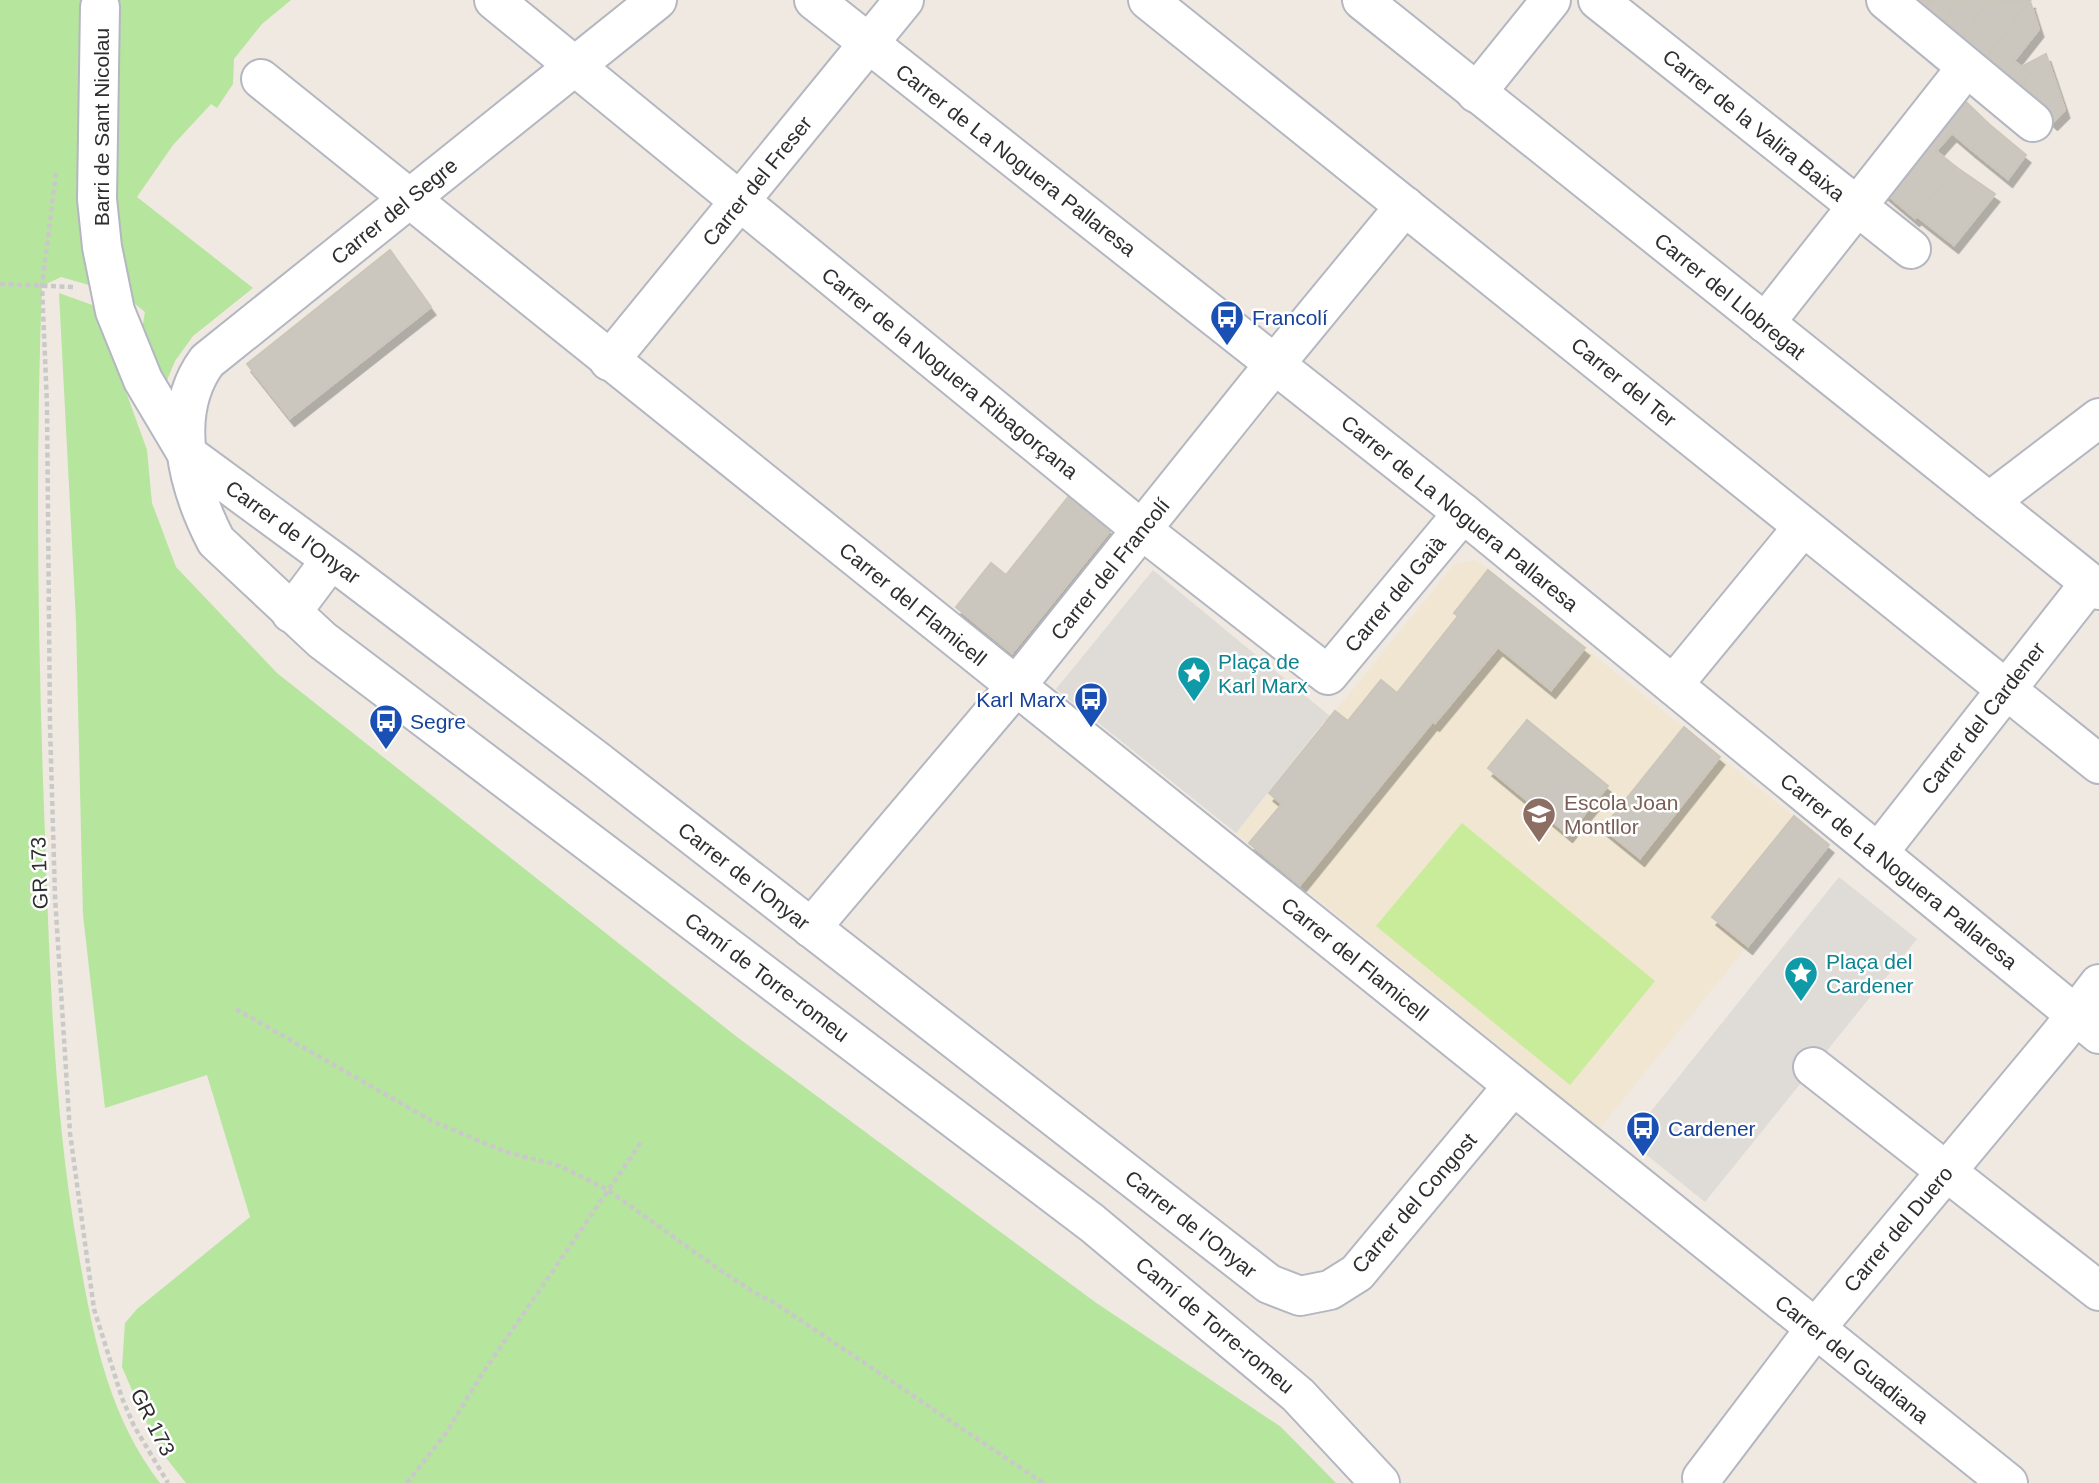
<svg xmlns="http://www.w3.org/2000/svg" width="2099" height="1483" viewBox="0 0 2099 1483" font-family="Helvetica,sans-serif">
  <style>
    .education { fill: #f0e6d1 }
    .green { fill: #b6e59e }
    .pitch { fill: #c9ec9a }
    .plaza { fill: #dfdcd8 }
    .building { fill: #cbc7bf; stroke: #cbc5ba; stroke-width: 2; filter: url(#shadow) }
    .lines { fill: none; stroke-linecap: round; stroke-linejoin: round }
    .minor-casing { stroke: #b4b7c1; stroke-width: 42 }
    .path { stroke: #c9c9c9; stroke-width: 4.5; stroke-dasharray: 5 3.5; stroke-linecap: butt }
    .minor { stroke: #fff; stroke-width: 38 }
    .labels { text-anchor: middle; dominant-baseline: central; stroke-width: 5; stroke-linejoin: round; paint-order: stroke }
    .street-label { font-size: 21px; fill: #2e2e2e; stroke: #fff }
    .transit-label { font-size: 21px; fill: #164399; stroke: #fff; text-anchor: start }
    .culture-label { font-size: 21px; fill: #0d838f; stroke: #fff; text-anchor: start }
    .education-label { font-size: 21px; fill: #785e54; stroke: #fff; text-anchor: start }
  </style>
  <defs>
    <filter id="shadow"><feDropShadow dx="4.5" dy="8" stdDeviation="0" flood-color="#0004"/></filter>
  </defs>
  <rect width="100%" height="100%" fill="#efe9e1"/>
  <path class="education" d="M1476 560 1829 845 1600 1128 1236 833 1455 564Z"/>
  <g class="green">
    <path d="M0 0H291L262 24 234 59 233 84 217 108 211 104 173 145 137 197 253 288 193 336 175 361 163 390 140 340 145 312 124 295 61 277 42 286C35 469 38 653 45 836 50 977 54 1117 79 1256 93 1336 109 1417 160 1483H0Z"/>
    <path d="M59 293 95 306 147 450 152 503 176 567 277 673 737 1037 1095 1302 1281 1427 1336 1483H186L167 1459 144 1418 122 1367 125 1323 137 1309 250 1217 207 1075 105 1108 83 915 76 621Z"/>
  </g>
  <path class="pitch" d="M1462 823 1655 981 1570 1085 1376 926Z"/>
  <g class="plaza">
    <path d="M1153 570 1331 717 1323 723 1236 833 1056 689Z"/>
    <path d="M1839 877 1917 939 1705 1202 1628 1140Z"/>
  </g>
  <g class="building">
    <path d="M1904 0H1931L1921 14Z"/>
    <path d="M1931 0H1960L1939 29 1921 14Z"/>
    <path d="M1960 0H1989L1957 44 1939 29Z"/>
    <path d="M1989 0 2030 1 1982 64 1957 44Z"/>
    <path d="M2030 1 2039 29 2014 61 2031 74 2017 91 1982 64Z"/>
    <path d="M2046 54 2065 110 2053 122 2017 91 2031 74 2021 67Z"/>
    <path d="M1965 101 1990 125 1971 149 1952 133 1936 151 1956 167 1915 218 1884 192Z"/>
    <path d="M1990 125 2026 155 2008 179 1971 149Z"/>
    <path d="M1956 167 1995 194 1954 245 1917 216Z"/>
    <path d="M390 250 431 307 290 418 247 364Z"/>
    <path d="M1069 496 1111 530 1012 653 956 607 991 563 1006 575Z"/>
    <path d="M1488 570 1585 648 1551 690 1498 647 1435 723 1433 721 1300 885 1249 843 1282 804 1269 793 1335 711 1348 721 1381 680 1397 693 1458 616 1454 613Z"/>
    <path d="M1527 720 1608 786 1568 834 1488 768Z"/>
    <path d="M1684 727 1720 757 1640 858 1603 828Z"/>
    <path d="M1794 816 1829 845 1748 946 1712 917Z"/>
  </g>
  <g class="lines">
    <g class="minor-casing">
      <g id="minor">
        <path d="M494 0 1142 530 1328 675 1463 513"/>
        <path d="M657 0 207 361C168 414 188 487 216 541L322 640 1092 1223 1298 1395 1380 1483"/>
        <path d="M814 0 1463 513 2099 1034"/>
        <path d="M1148 0 2099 764"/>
        <path d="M1362 0 2099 590"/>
        <path d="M1598 0 1911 249"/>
        <path d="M1886 0 2033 122"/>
        <path d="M100 7 97 199 102 247 115 311 143 380 187 454 345 570 597 761 1269 1284 1300 1296 1330 1290 1357 1273 1513 1086"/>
        <path d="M261 79 2008 1483"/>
        <path d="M1476 93 1551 0"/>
        <path d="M1765 323 1966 68"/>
        <path d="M609 361 904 0"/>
        <path d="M1989 502 2099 418"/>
        <path d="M291 613 330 561"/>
        <path d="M1673 685 1803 527"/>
        <path d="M1878 853 2090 583"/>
        <path d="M811 928 1016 686 1256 387 1405 206"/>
        <path d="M1813 1067 2099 1291"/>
        <path d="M1702 1478 1815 1329 2060 1035 2099 984"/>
      </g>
    </g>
    <g class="path">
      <path d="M56 173 42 286 47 405 50 726 55 897 70 1133 94 1309 122 1398 134 1426 168 1483"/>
      <path d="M0 284 73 287"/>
      <path d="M236 1009 432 1121 506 1152 560 1166 608 1190 720 1270 755 1293 775 1303 1043 1483"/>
      <path d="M407 1483 446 1433 480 1377 642 1141"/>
    </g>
    <use href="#minor" class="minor"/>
  </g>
  <defs>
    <g id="bus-pin" transform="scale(1.75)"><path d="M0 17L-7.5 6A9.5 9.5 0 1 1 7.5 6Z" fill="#1a4fb4" stroke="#fff"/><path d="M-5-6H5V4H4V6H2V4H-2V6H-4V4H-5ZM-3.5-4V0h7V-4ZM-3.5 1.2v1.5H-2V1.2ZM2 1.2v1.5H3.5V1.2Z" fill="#fff"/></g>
    <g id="sight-pin" transform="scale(1.75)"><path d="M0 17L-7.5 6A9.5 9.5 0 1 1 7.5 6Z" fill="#0f9aa8" stroke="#fff"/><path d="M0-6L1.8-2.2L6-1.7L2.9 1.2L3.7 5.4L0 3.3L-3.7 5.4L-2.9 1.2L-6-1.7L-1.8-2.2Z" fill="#fff"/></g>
    <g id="school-pin" transform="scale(1.75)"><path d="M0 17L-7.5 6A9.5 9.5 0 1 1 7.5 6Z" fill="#8d6e63" stroke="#fff"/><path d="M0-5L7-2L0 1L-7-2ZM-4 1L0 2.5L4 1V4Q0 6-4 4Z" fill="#fff"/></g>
  </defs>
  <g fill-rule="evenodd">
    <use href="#bus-pin" x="1227" y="317"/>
    <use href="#sight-pin" x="1194" y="673"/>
    <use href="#bus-pin" x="1091" y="699"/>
    <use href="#bus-pin" x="386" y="721"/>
    <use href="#school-pin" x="1539" y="814"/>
    <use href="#sight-pin" x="1801" y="973"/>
    <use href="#bus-pin" x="1643" y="1128"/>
  </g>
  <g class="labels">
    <g class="street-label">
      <text transform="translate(1754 125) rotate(39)">Carrer de la Valira Baixa</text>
      <text transform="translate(101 127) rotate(-90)">Barri de Sant Nicolau</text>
      <text transform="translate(1016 160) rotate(38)">Carrer de La Noguera Pallaresa</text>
      <text transform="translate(757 181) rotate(-51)">Carrer del Freser</text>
      <text transform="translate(394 211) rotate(-39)">Carrer del Segre</text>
      <text transform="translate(1730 296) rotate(39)">Carrer del Llobregat</text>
      <text transform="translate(950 373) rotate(39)">Carrer de la Noguera Ribagorçana</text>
      <text transform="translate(1624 382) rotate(39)">Carrer del Ter</text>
      <text transform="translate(1460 513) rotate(39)">Carrer de La Noguera Pallaresa</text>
      <text transform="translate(293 532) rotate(36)">Carrer de l'Onyar</text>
      <text transform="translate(1110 569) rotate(-51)">Carrer del Francolí</text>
      <text transform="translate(1395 594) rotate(-50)">Carrer del Gaià</text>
      <text transform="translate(913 604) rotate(39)">Carrer del Flamicell</text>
      <text transform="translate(1983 718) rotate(-52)">Carrer del Cardener</text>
      <text transform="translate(1899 871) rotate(39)">Carrer de La Noguera Pallaresa</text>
      <text transform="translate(39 873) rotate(-92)">GR 173</text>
      <text transform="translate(744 876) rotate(38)">Carrer de l'Onyar</text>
      <text transform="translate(1355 959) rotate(39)">Carrer del Flamicell</text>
      <text transform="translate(767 977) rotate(37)">Camí de Torre-romeu</text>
      <text transform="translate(1414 1203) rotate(-49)">Carrer del Congost</text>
      <text transform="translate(1191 1224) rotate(38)">Carrer de l'Onyar</text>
      <text transform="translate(1898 1229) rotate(-50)">Carrer del Duero</text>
      <text transform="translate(1215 1325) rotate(40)">Camí de Torre-romeu</text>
      <text transform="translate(1852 1359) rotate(39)">Carrer del Guadiana</text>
      <text transform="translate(153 1422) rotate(63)">GR 173</text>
    </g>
    <g class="transit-label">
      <text x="1252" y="317">Francolí</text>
      <text x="1066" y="699" text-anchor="end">Karl Marx</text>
      <text x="410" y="721">Segre</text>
      <text x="1668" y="1128">Cardener</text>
    </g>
    <g class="culture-label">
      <text x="1218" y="661">Plaça de<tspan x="1218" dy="24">Karl Marx</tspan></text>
      <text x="1826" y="961">Plaça del<tspan x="1826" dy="24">Cardener</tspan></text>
    </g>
    <g class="education-label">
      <text x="1564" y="802">Escola Joan<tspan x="1564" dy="24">Montllor</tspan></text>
    </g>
  </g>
</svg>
